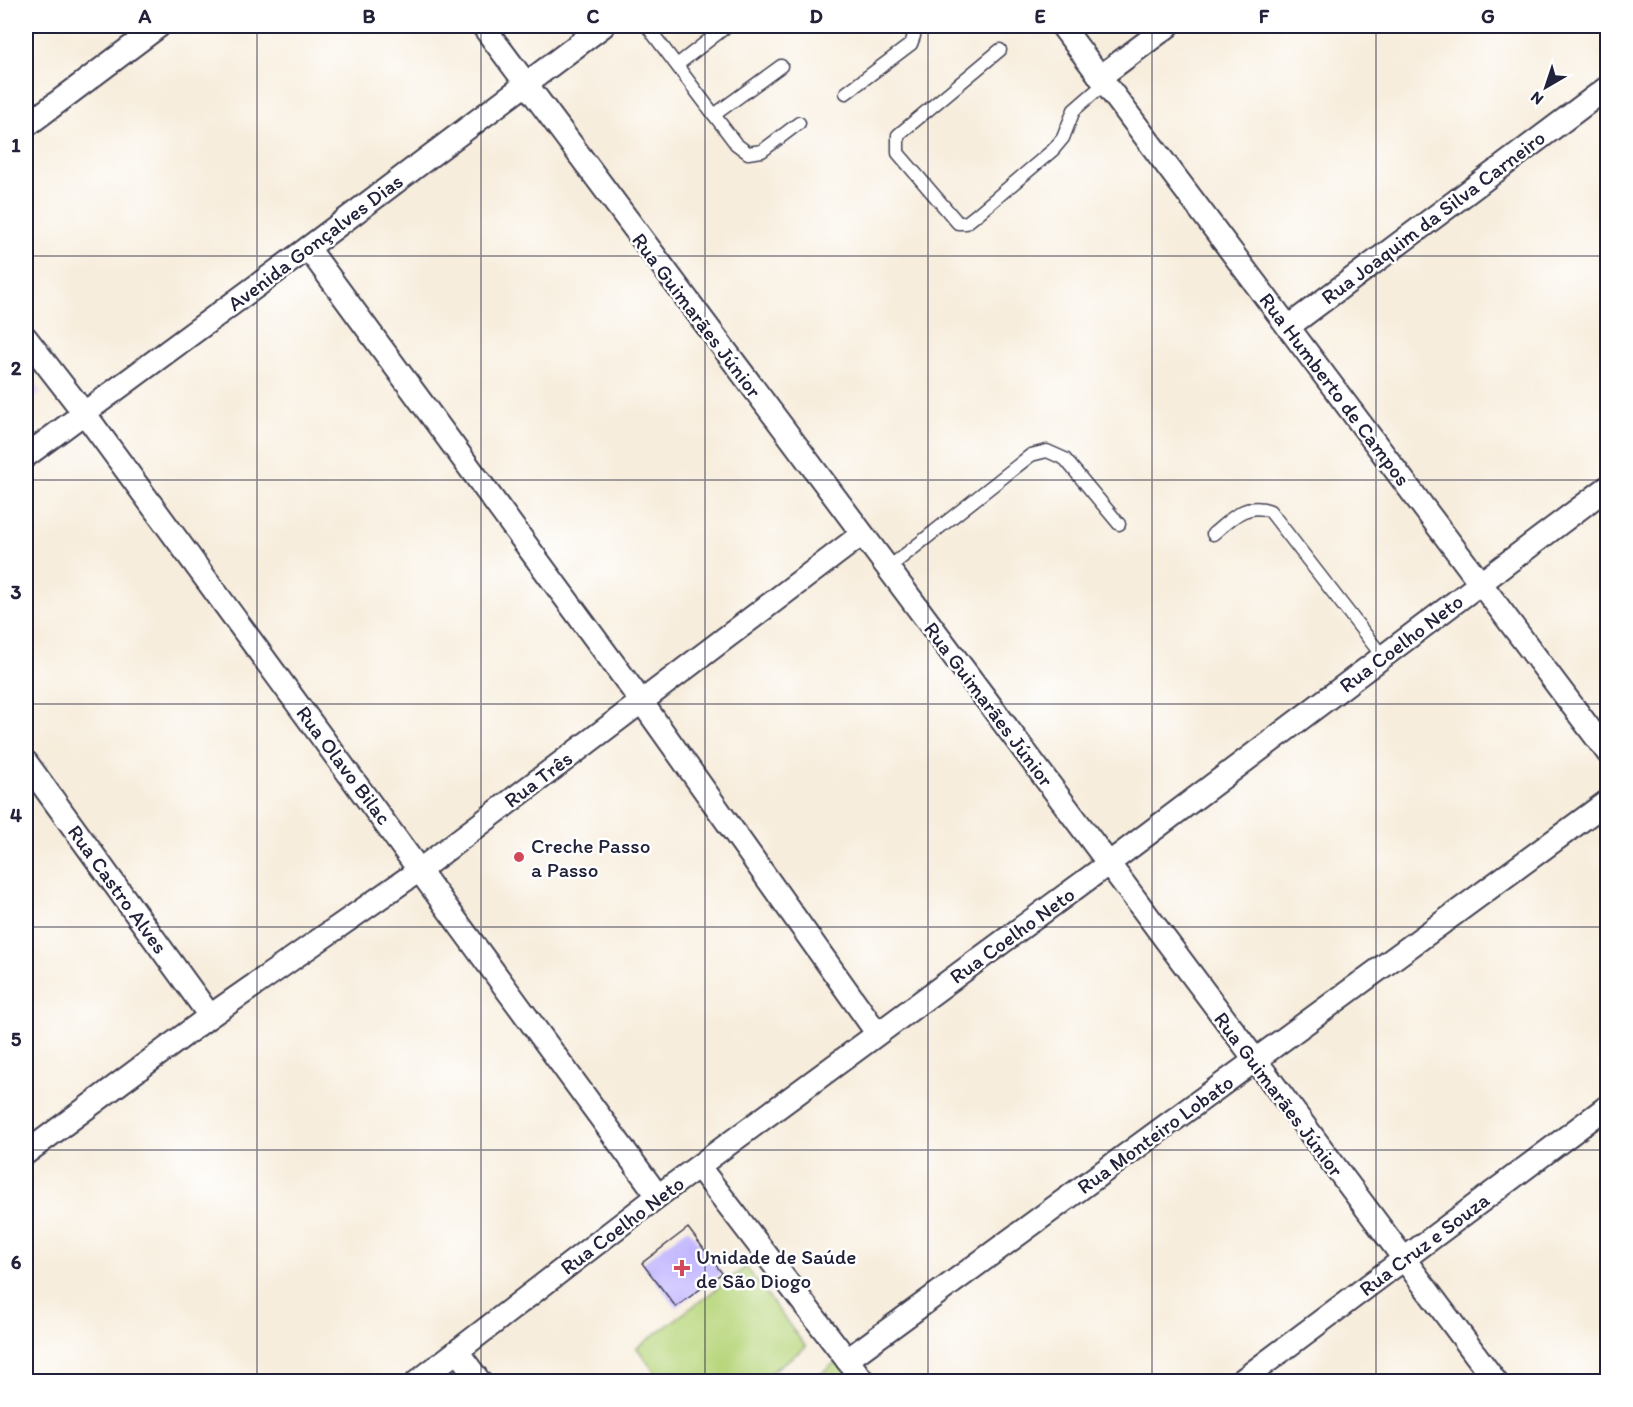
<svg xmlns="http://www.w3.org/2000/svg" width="1633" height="1407" viewBox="0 0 1633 1407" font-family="Itim,sans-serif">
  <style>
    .built { fill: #e9d2ed }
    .green { fill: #b8d67c; stroke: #6d7c5c; stroke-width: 1.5 }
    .building { fill: #c1b6fe }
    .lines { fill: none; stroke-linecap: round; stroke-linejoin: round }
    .lane-casing { stroke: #424053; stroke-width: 15 }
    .street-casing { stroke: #424053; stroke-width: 26 }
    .lane { stroke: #fff; stroke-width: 12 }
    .street { stroke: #fff; stroke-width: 22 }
    .grid { fill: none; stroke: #22223b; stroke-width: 1.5; stroke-opacity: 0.55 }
    .poi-dot { fill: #d1495b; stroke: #fff; stroke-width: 2 }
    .labels { text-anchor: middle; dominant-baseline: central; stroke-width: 5; stroke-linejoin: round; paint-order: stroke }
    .street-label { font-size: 21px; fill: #22223b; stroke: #fff }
    .poi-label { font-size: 21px; fill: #22223b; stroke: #fff; text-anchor: start }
    .neatline { fill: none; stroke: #22223b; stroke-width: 2 }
    .grid-label { font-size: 20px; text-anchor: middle; font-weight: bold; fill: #22223b }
  </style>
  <rect width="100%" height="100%" fill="#fff"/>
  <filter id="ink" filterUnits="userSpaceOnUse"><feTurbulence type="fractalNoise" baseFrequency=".0167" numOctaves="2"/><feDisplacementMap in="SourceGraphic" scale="12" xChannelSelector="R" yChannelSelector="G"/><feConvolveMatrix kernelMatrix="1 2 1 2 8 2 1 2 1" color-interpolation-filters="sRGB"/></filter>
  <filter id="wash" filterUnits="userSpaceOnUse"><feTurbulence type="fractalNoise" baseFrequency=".008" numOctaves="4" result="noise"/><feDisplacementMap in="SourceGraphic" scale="24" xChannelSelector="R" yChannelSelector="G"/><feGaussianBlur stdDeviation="1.35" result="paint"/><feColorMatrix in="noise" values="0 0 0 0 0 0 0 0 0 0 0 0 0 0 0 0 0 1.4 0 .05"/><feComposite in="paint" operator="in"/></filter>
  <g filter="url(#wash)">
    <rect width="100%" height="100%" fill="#f7eddc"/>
    <path class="built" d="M26 372 42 393 26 405Z"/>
    <g class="green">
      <path d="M746 1267 806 1347 758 1381H661L637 1348Z"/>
      <path d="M840 1359 857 1382H809Z"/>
    </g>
    <g id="blocks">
      <path class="building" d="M688 1228 722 1273 676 1307 642 1263Z"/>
    </g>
  </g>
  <g filter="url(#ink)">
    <use href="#blocks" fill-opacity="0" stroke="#424053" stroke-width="1.5"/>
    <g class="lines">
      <g class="lane-casing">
        <g id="lane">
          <path d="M647 26 736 144 748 153 762 151 799 123"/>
          <path d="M1000 50 898 135V153L958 223H966L975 216 1053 150 1063 138 1074 110 1105 83"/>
          <path d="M677 65 727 26"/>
          <path d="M846 93 911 44 914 36 909 26"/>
          <path d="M714 115 781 66"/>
          <path d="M1213 534C1230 520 1246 501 1270 511L1383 657"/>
          <path d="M887 569 1031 455 1047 451 1065 459 1119 524"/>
        </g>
      </g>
      <g class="street-casing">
        <g id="street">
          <path d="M483 26 1496 1382"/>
          <path d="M1062 26 1608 753"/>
          <path d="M1100 77 1168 26"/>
          <path d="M26 126 159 26"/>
          <path d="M308 248 641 701 877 1033"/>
          <path d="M1288 327 1608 87"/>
          <path d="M26 338 85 414 658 1196"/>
          <path d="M26 456 308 248 603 26"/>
          <path d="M26 762 210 1016"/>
          <path d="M26 1153 210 1016 421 869 861 535"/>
          <path d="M699 1167 864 1382"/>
          <path d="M457 1351 480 1382"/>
          <path d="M847 1360 1608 801"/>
          <path d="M417 1382 658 1196 1108 864 1608 487"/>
          <path d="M1240 1382 1608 1106"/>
        </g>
      </g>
      <use href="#lane" class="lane"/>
      <use href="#street" class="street"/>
    </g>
  </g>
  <path class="grid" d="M257 26V1382M481 26V1382M705 26V1382M928 26V1382M1152 26V1382M1376 26V1382M26 256H1608M26 480H1608M26 704H1608M26 927H1608M26 1150H1608"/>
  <g class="poi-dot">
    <circle cx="519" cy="857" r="6"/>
    <path d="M679 1259h6v6h6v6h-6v6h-6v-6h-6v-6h6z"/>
  </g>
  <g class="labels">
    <g class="street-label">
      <text transform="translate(1433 217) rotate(-37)">Rua Joaquim da Silva Carneiro</text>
      <text transform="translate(315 242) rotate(-37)">Avenida Gonçalves Dias</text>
      <text transform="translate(697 315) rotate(53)">Rua Guimarães Júnior</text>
      <text transform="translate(1335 389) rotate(53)">Rua Humberto de Campos</text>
      <text transform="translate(1401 643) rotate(-37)">Rua Coelho Neto</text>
      <text transform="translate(989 704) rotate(53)">Rua Guimarães Júnior</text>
      <text transform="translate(344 765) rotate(53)">Rua Olavo Bilac</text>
      <text transform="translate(538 779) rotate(-37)">Rua Três</text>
      <text transform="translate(118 889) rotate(54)">Rua Castro Alves</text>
      <text transform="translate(1012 935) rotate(-36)">Rua Coelho Neto</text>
      <text transform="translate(1279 1094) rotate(53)">Rua Guimarães Júnior</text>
      <text transform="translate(1155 1134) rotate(-36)">Rua Monteiro Lobato</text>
      <text transform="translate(622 1225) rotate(-37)">Rua Coelho Neto</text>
      <text transform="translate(1424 1244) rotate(-37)">Rua Cruz e Souza</text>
    </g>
    <g class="poi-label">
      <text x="531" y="845">Creche Passo<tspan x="531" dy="24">a Passo</tspan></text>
      <text x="696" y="1256">Unidade de Saúde<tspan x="696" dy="24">de São Diogo</tspan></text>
    </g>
  </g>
  <rect width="1633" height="1407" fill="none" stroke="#fff" stroke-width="66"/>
  <g transform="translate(1546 87) rotate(219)" stroke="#ffffff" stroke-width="4.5" paint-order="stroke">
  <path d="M0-4.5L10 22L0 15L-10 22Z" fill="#22223b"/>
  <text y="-9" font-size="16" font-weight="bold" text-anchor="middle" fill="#22223b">N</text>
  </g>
  <rect x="33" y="33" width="1567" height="1341" class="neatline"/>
  <g class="grid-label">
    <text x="145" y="23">A</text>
    <text x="369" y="23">B</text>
    <text x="593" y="23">C</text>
    <text x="816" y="23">D</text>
    <text x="1040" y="23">E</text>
    <text x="1264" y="23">F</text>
    <text x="1488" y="23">G</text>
    <text x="16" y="152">1</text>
    <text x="16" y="375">2</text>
    <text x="16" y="599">3</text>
    <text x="16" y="822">4</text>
    <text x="16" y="1046">5</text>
    <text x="16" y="1269">6</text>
  </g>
</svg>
